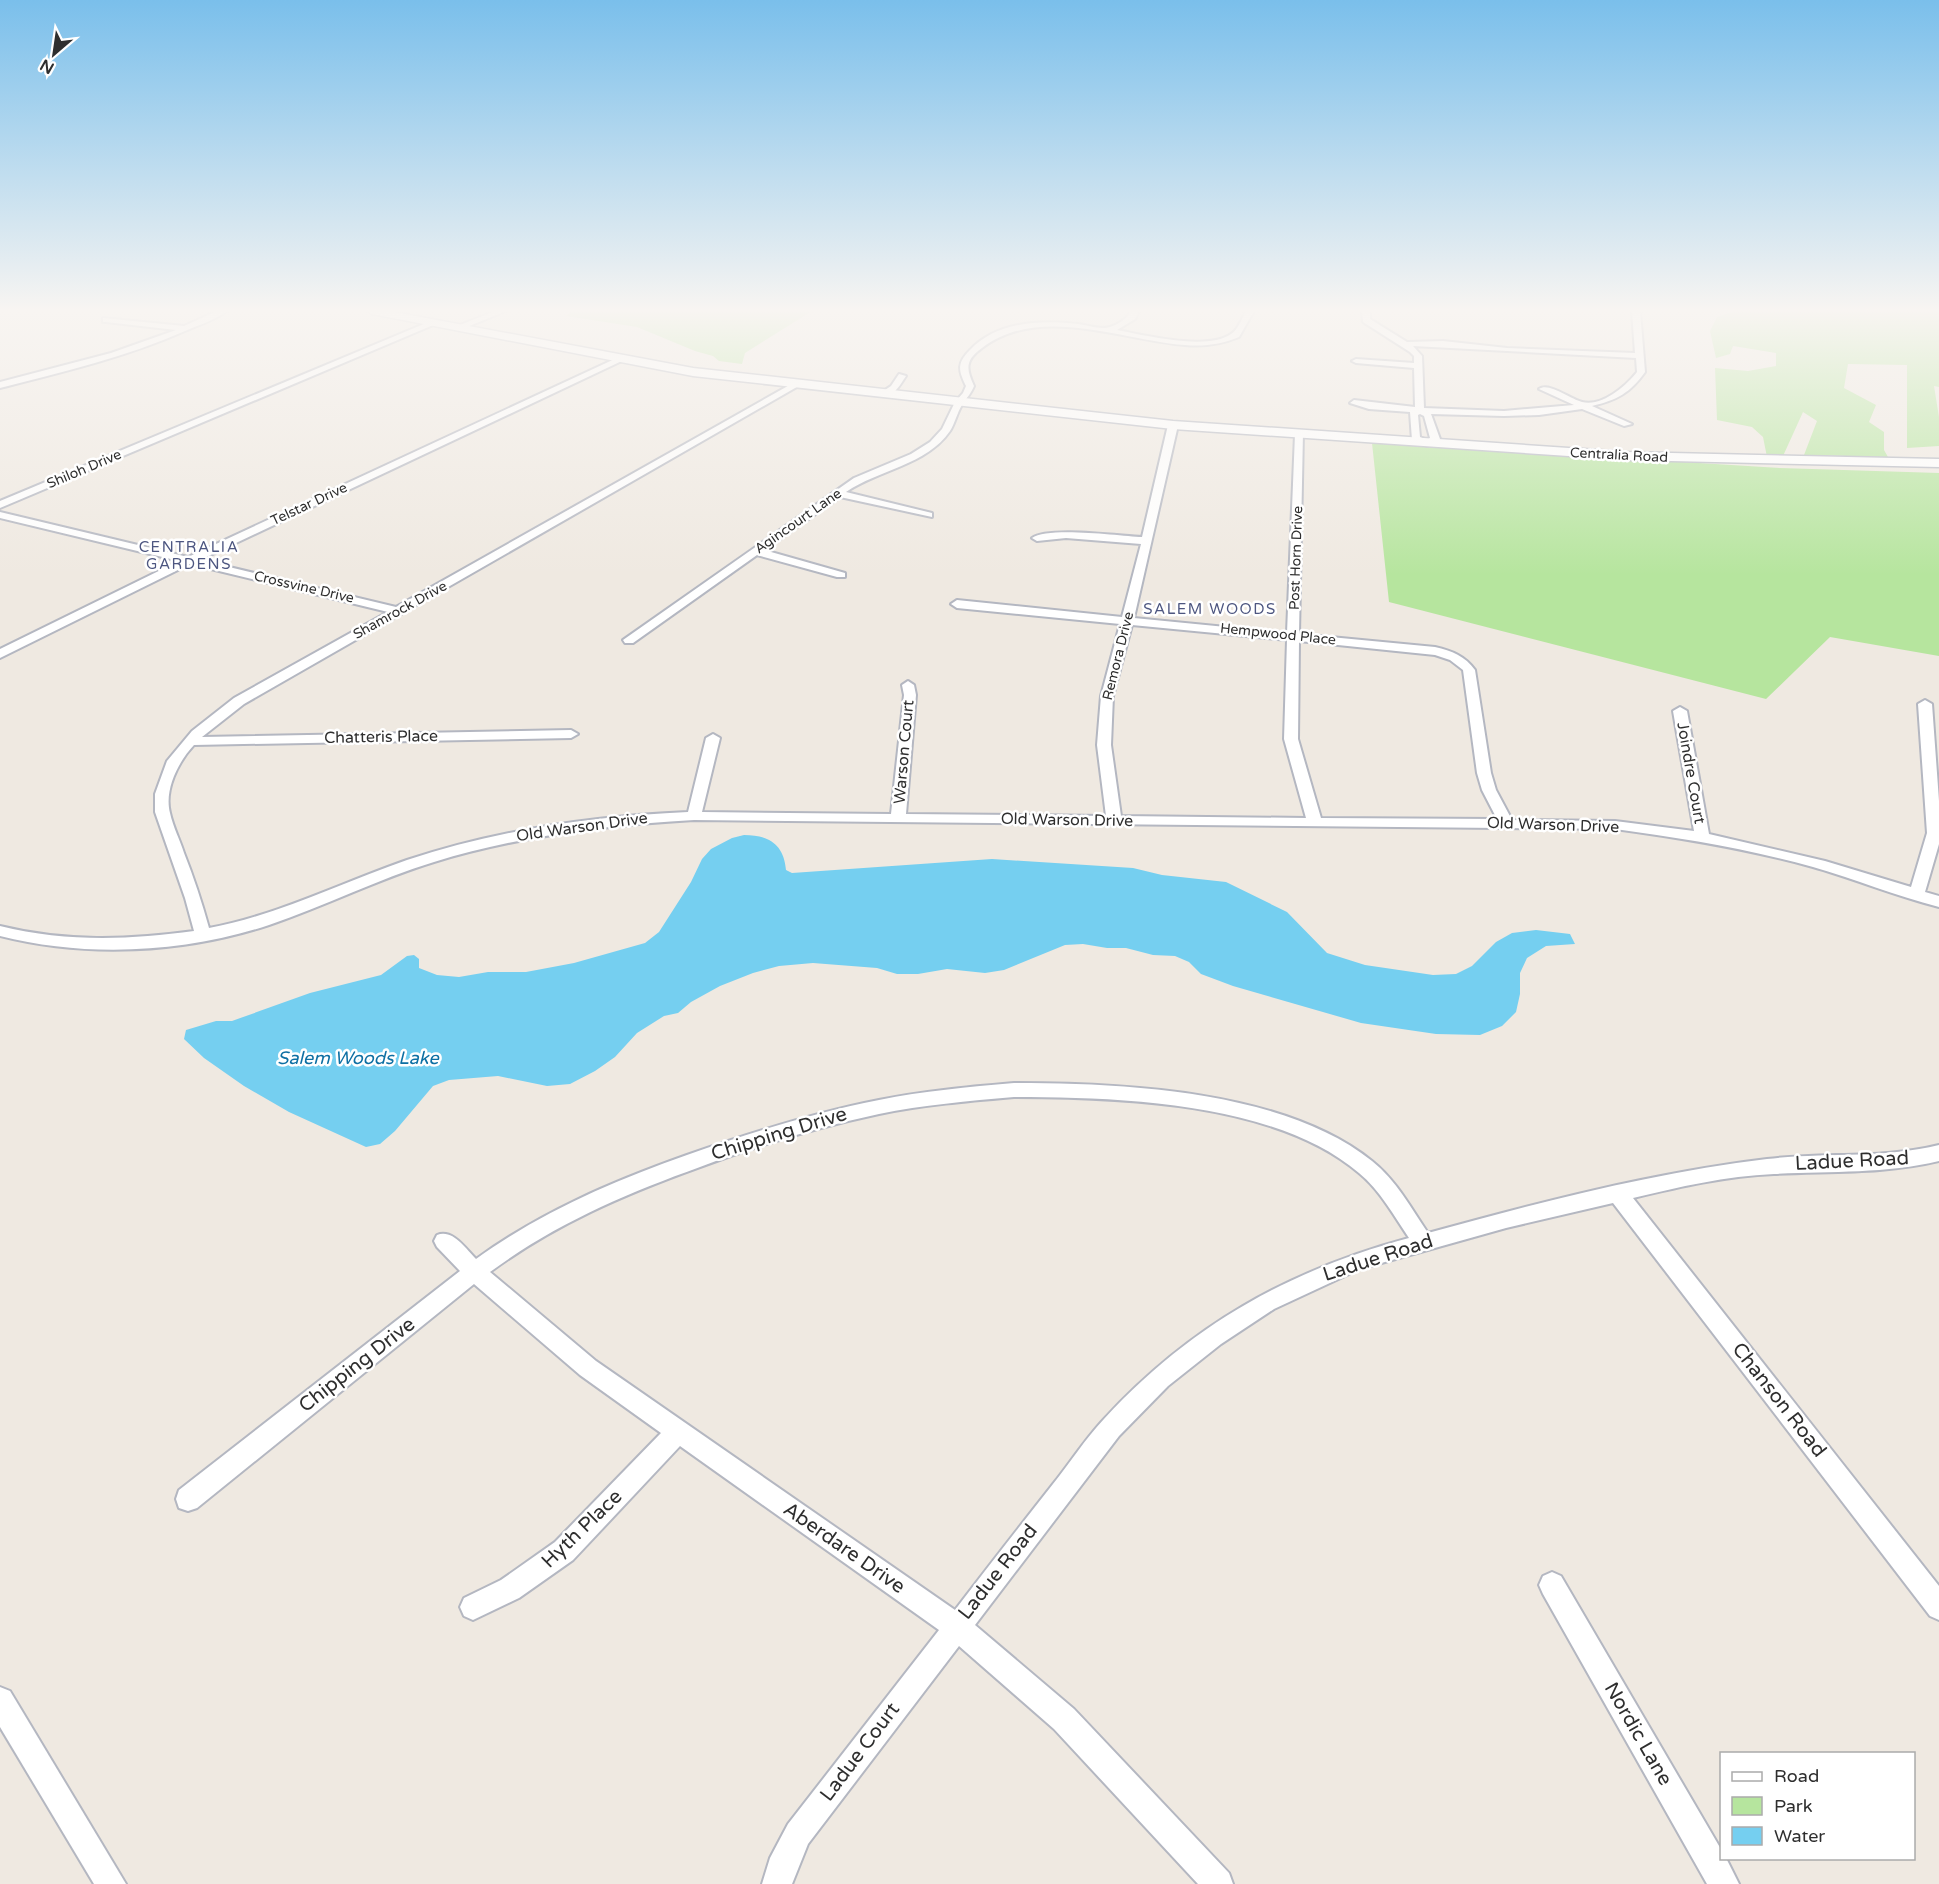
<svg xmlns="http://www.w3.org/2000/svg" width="1939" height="1884" viewBox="0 0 1939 1884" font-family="'Varela Round',sans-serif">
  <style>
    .green { fill: #b6e59e }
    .water { fill: #75cff0 }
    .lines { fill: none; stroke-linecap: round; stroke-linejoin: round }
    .street-casing { stroke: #b4b7c1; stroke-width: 4 }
    .secondary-casing { stroke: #b4b7c1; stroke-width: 3 }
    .street { fill: #fff; fill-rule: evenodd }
    .secondary { fill: #fff; fill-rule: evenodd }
    .labels { text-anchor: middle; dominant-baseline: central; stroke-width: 5; stroke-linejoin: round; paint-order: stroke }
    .far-street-label { font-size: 14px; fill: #2e2e2e; stroke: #fff }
    .far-neighbourhood-label { font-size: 15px; letter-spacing: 1.5px; fill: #4d5680; stroke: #fff }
    .street-label { font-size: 16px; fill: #2e2e2e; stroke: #fff }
    .water-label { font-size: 18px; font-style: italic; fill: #0d6fa3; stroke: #fff }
    .near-street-label { font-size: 20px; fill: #2e2e2e; stroke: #fff }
  </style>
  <rect width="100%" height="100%" fill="#efe9e1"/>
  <g class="green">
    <path d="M571 311H812L745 353 742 364 719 361 713 356 695 351 637 327 566 316Z"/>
    <path d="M1734 311H1939V387L1934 386 1939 417V446L1907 448V365L1848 364 1844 388 1876 405 1869 422 1884 432V450L1888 457 1804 455 1817 421 1803 412 1783 456 1767 457 1763 437 1752 427 1717 420 1715 368 1748 371 1776 366V353L1733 346 1730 354 1716 358 1710 331 1717 317Z"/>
    <path d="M1372 443 1780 468 1939 473V656L1830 637 1766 699 1389 602Z"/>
  </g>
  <path class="water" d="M744 835C767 835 784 843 786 870L792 873 992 859 1133 868 1162 875 1226 882 1287 912 1327 953 1365 965 1433 975 1456 974 1472 966 1496 942 1512 933 1536 930 1570 934 1575 944 1546 946 1527 958 1520 973V994L1516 1012 1502 1026 1480 1035 1436 1034 1361 1023 1233 986 1201 974 1189 962 1175 956 1153 955 1126 948H1107L1083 944 1065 945 1004 970 985 973 947 969 918 974H897L877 968 813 963 779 966 753 973 720 986 691 1002 678 1013 664 1016 637 1033 615 1057 595 1071 570 1084 547 1086 498 1076 449 1080 433 1086 395 1131 380 1144 366 1147 289 1112 244 1086 204 1058 184 1039 186 1030 216 1021H232L310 993 381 975 407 956 414 955 419 959V968L437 975 459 977 488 972H526L574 963 645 943 659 932 691 882 702 859 711 849 732 838Z"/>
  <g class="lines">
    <g class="street-casing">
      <g id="street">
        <path d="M217 311H227C215 320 199 325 185 331 126 357 63 372 0 388V382L111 353 176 330 106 322H103V318L184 326Z"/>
        <path d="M495 311H506L462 329 455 327Z"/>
        <path d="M1131 311H1139L1135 319 1117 330C1144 335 1207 351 1231 334 1238 330 1242 318 1246 311H1254L1239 337C1222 344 1204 347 1185 345 1120 340 1040 304 982 348 965 360 966 369 974 386 971 394 966 398 962 405 957 413 955 423 950 431 927 465 878 470 846 492L932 513V517L840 497 764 550 845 573V577H837L757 555 633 643H625L623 640 854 478 911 454 930 442 942 429 955 402 963 393 966 386C958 370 957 363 970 350 997 321 1041 320 1078 324 1087 325 1101 330 1110 327 1117 325 1128 318 1131 311Z"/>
        <path d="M1362 311H1370V319L1407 342 1443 341 1507 348 1635 353 1632 311H1640L1645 372C1630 393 1617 400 1592 406L1632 424 1624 426 1582 409 1539 415 1504 416 1431 414 1440 439 1427 446 1412 440 1410 412 1369 409 1350 403 1354 400 1415 407 1414 368 1356 363 1352 361 1356 359 1414 363V356L1410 352 1363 322ZM1413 346 1636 358 1637 372C1626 386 1602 407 1582 402 1570 399 1549 382 1539 389L1574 405 1504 411 1424 408 1422 356ZM1420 414 1424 416 1430 438 1427 440 1420 437 1418 415Z"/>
        <path d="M431 321 438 323 0 508V501Z"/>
        <path d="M619 357 626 359 200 560 396 607 795 382 802 384 244 704 202 737 571 730 578 734 571 738 194 745C178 762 164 790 170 813 173 827 180 840 184 853 194 878 202 903 209 928 278 915 341 883 407 860 497 830 593 816 688 812L706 738 713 734 720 738 702 812 891 814 904 695 902 685 908 681 914 685 916 695 906 814 1106 816 1097 745 1101 696 1120 624 957 608 951 604 957 600 1122 617 1141 544 1066 538 1037 541 1032 538C1048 526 1120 536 1142 537L1168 425 1173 422 1178 425 1134 618 1287 633 1295 434 1303 432 1299 634 1435 647C1452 651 1465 656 1475 670L1491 773 1496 790 1512 820 1615 821 1694 831 1673 711 1680 707 1687 711 1709 834 1825 861 1911 887 1927 833 1918 704 1925 700 1932 704 1939 801V844L1925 892 1939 896V907C1896 896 1855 879 1813 867 1748 849 1682 838 1615 829L694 820C606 825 519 836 434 862 378 879 325 906 269 925 184 953 87 958 0 936V926C65 942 128 940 194 931L185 898 155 812V794L167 761 192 731 234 698 388 612 190 564 0 658V649L179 561 0 518V512L188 557ZM1132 625 1287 640 1284 739 1306 818 1121 816 1111 745 1113 696ZM1299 641 1435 655 1450 660 1463 670 1477 773 1482 790 1497 819 1321 818 1298 739Z"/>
        <path d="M899 374 906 376C900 385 894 397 882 396V392L891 386Z"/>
        <path d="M1014 1083C1122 1083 1284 1090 1372 1161 1396 1180 1411 1208 1428 1233 1540 1202 1652 1173 1767 1159 1824 1152 1883 1159 1939 1145V1161C1886 1174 1828 1171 1774 1174 1726 1176 1679 1187 1633 1198L1939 1586V1620L1930 1616 1613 1203 1506 1228 1360 1269 1274 1309 1221 1344 1168 1386 1119 1436 975 1625 1074 1709 1229 1873 1233 1884H1198L1054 1729 959 1646 808 1844 792 1884H762L770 1858 788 1824 939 1630 680 1446 573 1560 519 1598 473 1620 464 1616 460 1607 464 1598 501 1580 555 1542 661 1433 580 1375 474 1284 197 1508 188 1511 179 1508 176 1499 179 1490 460 1271 437 1247 434 1241 437 1235C453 1229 465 1248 476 1259 541 1212 611 1182 687 1155 750 1133 813 1113 879 1100 923 1091 968 1087 1014 1083ZM1014 1097C1118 1097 1276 1102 1359 1173 1380 1190 1394 1216 1409 1238 1287 1271 1190 1326 1104 1419 1085 1439 1070 1463 1053 1484 1020 1526 987 1568 955 1610L596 1361 490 1272C555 1224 625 1194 700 1167 759 1145 818 1127 879 1114 923 1105 968 1101 1014 1097Z"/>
        <path d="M1552 1572 1561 1576 1722 1851V1858H1726L1739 1884H1707L1543 1594 1539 1585 1543 1576Z"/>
        <path d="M0 1687 10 1691 126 1884H94L0 1727Z"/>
      </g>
    </g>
    <g class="secondary-casing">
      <path id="secondary" d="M367 311H389L693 368 1173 421 1628 452 1939 459V467L1628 460 1173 429 693 376 372 314Z"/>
    </g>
    <use href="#street" class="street"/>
    <use href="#secondary" class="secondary"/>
  </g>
  <linearGradient id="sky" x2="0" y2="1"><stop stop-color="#7abfeb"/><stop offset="0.54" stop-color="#f8f5f2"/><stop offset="1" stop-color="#f8f5f2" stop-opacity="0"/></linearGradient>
  <rect width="1939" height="575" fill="url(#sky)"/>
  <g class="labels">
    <g class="far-street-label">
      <text transform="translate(1619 455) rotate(3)">Centralia Road</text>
      <text transform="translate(84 469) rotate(-23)">Shiloh Drive</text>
      <text transform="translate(309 504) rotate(-25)">Telstar Drive</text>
      <text transform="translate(798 521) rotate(-35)">Agincourt Lane</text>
      <text transform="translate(1296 558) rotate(-88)">Post Horn Drive</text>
      <text transform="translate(304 587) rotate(13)">Crossvine Drive</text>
      <text transform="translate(400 610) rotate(-29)">Shamrock Drive</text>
      <text transform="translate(1278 634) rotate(6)">Hempwood Place</text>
      <text transform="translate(1118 656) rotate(-76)">Remora Drive</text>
    </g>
    <g class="far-neighbourhood-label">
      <text x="189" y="547">CENTRALIA<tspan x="189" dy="17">GARDENS</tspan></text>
      <text x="1210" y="609">SALEM WOODS</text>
    </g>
    <g class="street-label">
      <text transform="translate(381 737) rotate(-1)">Chatteris Place</text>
      <text transform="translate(904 752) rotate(-85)">Warson Court</text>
      <text transform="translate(1691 773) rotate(80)">Joindre Court</text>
      <text transform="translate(1067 820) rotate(1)">Old Warson Drive</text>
      <text transform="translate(1553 825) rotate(2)">Old Warson Drive</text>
      <text transform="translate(582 827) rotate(-8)">Old Warson Drive</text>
    </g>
    <g class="water-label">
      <text x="358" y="1058">Salem Woods Lake</text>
    </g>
    <g class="near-street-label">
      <text transform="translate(779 1134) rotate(-17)">Chipping Drive</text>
      <text transform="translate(1852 1161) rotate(-3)">Ladue Road</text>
      <text transform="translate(1378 1258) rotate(-18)">Ladue Road</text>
      <text transform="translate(357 1365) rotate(-38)">Chipping Drive</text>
      <text transform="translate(1779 1400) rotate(52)">Chanson Road</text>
      <text transform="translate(582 1529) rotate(-44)">Hyth Place</text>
      <text transform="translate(844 1548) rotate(35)">Aberdare Drive</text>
      <text transform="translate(998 1572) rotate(-52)">Ladue Road</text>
      <text transform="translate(1638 1734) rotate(60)">Nordic Lane</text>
      <text transform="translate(860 1752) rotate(-53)">Ladue Court</text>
    </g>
  </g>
  <rect x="1720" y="1752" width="195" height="108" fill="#ffffff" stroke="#ababab" stroke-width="1.5"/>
  <rect x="1732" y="1772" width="30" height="9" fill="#ffffff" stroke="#ababab" stroke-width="1.5"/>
  <text x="1774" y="1782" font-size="18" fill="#2e2e2e">Road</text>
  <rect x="1732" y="1797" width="30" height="18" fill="#b6e59e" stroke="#ababab" stroke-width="1.5"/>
  <text x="1774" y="1812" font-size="18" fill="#2e2e2e">Park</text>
  <rect x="1732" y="1827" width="30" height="18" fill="#75cff0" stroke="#ababab" stroke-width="1.5"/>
  <text x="1774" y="1842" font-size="18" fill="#2e2e2e">Water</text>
  <g transform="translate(54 54) rotate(209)" stroke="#ffffff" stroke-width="4.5" paint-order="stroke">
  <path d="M0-4.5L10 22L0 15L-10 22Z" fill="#2e2e2e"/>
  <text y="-9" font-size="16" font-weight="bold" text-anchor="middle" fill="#2e2e2e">N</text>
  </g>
</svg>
